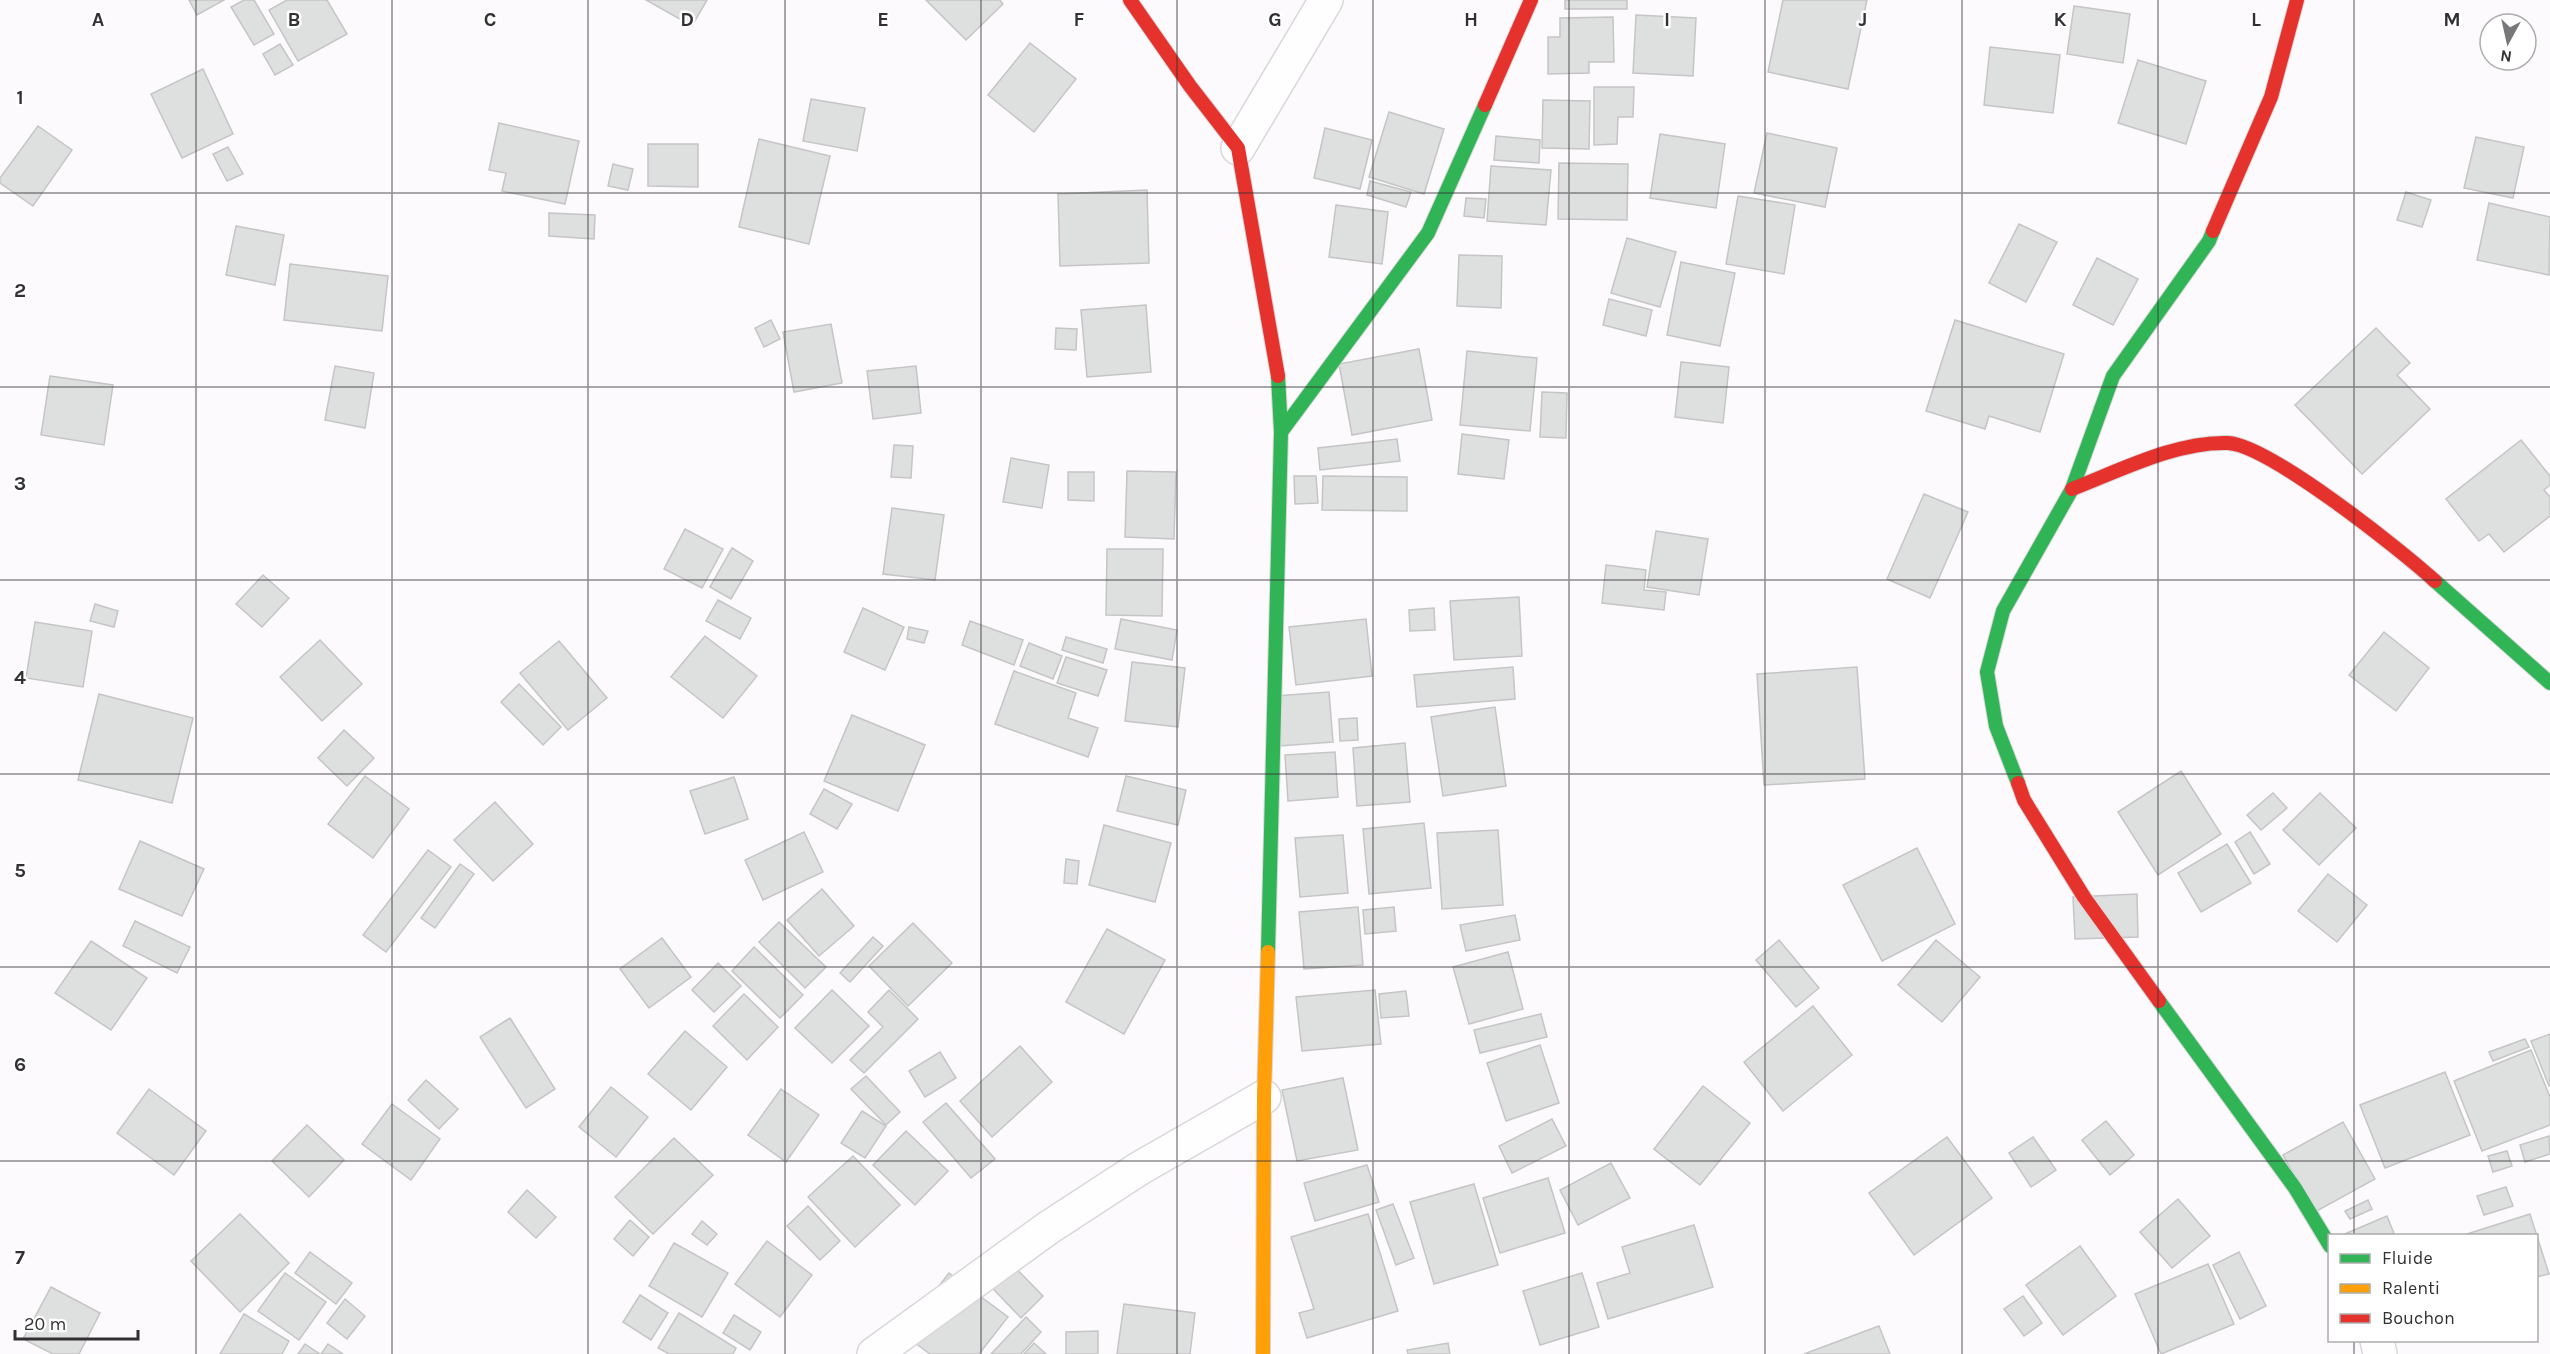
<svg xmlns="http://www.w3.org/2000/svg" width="2550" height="1354" viewBox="0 0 2550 1354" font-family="Karla,sans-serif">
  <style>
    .building { fill: #dedfdf; stroke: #c5c5c5; stroke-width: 1.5 }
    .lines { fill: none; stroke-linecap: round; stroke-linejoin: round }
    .street-casing { stroke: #d9d7da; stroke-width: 36 }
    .fast-casing { stroke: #d9d7da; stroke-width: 16 }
    .slow-casing { stroke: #d9d7da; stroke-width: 16 }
    .jam-casing { stroke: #d9d7da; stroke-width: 16 }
    .street { stroke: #fffeff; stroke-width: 33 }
    .fast { stroke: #30b455; stroke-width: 14 }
    .slow { stroke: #ff9f0a; stroke-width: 14 }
    .jam { stroke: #e5322d; stroke-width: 14 }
    .grid { fill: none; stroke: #323033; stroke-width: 1.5; stroke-opacity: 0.55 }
    .grid-label { font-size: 20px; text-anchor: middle; font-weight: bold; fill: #323033; stroke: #fff; stroke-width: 5; stroke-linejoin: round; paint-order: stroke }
  </style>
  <rect width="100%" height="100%" fill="#fcfafd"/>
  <g class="building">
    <path d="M189 0H224L197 15Z"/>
    <path d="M244 0H254L274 34 254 45 231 7Z"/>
    <path d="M287 0H327L347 34 298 61 269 10Z"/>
    <path d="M646 0H707L692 26Z"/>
    <path d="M926 0H1000L1003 4 966 40Z"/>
    <rect x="1565" y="0" width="62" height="9"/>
    <path d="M1783 0H1867L1848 89 1768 72Z"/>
    <path d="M2074 6 2130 14 2123 63 2067 54Z"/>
    <path d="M1636 15 1696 18 1693 76 1633 73Z"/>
    <path d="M1613 17 1614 62H1589V73L1548 74V37H1560V18Z"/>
    <path d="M1030 43 1076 79 1034 132 988 95Z"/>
    <path d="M280 44 293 65 275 75 263 54Z"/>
    <path d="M1990 47 2060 55 2053 113 1984 105Z"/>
    <path d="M2138 60 2206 81 2186 144 2118 123Z"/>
    <path d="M203 69 233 134 182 158 151 94Z"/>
    <path d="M1594 87H1634L1633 117H1618L1617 144 1594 145Z"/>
    <path d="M811 99 865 108 857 151 803 141Z"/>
    <path d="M1543 100 1590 101 1589 149 1542 148Z"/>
    <path d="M1389 112 1444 129 1424 194 1369 177Z"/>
    <path d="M499 123 579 141 565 204 502 191 506 173 489 170Z"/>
    <path d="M38 126 72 150 33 206 0 183V178Z"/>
    <path d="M1325 128 1372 140 1360 189 1314 178Z"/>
    <path d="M1767 133 1837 148 1825 207 1754 193Z"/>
    <path d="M1660 134 1725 144 1716 208 1650 198Z"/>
    <path d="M1496 136 1540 140 1539 163 1494 160Z"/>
    <path d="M2476 137 2524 147 2513 198 2464 188Z"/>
    <path d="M759 139 830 156 809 244 739 227Z"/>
    <path d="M648 144H698V187L648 186Z"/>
    <path d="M228 147 243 174 227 181 213 154Z"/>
    <path d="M1559 163 1628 164 1627 220 1558 219Z"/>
    <path d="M613 164 633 169 628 190 608 186Z"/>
    <path d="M1491 166 1551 170 1546 225 1487 221Z"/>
    <path d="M1370 181 1411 192 1406 207 1367 195Z"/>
    <path d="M1147 190 1149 263 1060 266 1058 194Z"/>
    <path d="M2406 192 2431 200 2422 227 2397 220Z"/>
    <path d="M1738 196 1795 205 1784 274 1726 264Z"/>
    <path d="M1466 198 1486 199 1484 218 1464 216Z"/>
    <path d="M2489 203 2550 217 2549 275 2477 260Z"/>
    <path d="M1336 205 1388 212 1382 264 1329 257Z"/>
    <path d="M549 213 595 215 594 239 549 236Z"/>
    <path d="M2019 224 2057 242 2026 302 1989 283Z"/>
    <path d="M236 226 284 235 275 285 226 275Z"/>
    <path d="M1627 238 1676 252 1660 307 1611 293Z"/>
    <path d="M1459 255 1502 256 1501 308 1457 306Z"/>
    <path d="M2097 258 2138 279 2113 325 2073 305Z"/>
    <path d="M1681 262 1735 273 1720 346 1667 335Z"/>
    <path d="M290 264 388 276 382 331 284 320Z"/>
    <path d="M1609 299 1652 310 1646 336 1603 325Z"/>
    <path d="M1146 305 1151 372 1087 377 1081 310Z"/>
    <path d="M771 320 780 339 764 347 755 328Z"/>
    <path d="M1955 320 2064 354 2040 432 1989 416 1985 429 1926 411Z"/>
    <path d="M831 324 842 383 794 392 783 332Z"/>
    <path d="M1056 328 1077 329 1076 350 1055 349Z"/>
    <path d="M2376 328 2410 363 2397 375 2430 409 2362 474 2295 405Z"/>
    <path d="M1419 349 1432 420 1352 435 1339 364Z"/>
    <path d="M1467 351 1537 358 1530 431 1460 425Z"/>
    <path d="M1681 362 1729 367 1723 423 1675 417Z"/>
    <path d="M335 366 374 373 365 428 325 420Z"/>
    <path d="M916 366 921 413 873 419 867 371Z"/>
    <path d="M50 376 113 385 104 445 41 435Z"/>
    <path d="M1542 392 1567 393 1566 438 1540 437Z"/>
    <path d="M1462 434 1509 440 1504 479 1458 474Z"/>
    <path d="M1397 439 1400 461 1320 470 1318 448Z"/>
    <path d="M2521 440 2550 476V485L2544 490 2550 497V516L2504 552 2489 534 2479 541 2446 499Z"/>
    <path d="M894 445 913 446 911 478 891 477Z"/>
    <path d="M1011 458 1049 465 1042 508 1003 502Z"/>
    <path d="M1127 471 1176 472 1174 539 1125 537Z"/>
    <path d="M1068 472H1094V501L1068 500Z"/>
    <path d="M1294 476H1316L1318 503 1295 504Z"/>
    <path d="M1323 476 1407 477V511L1322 510Z"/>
    <path d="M1924 494 1968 512 1930 598 1887 579Z"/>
    <path d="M892 508 944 515 935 580 883 574Z"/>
    <path d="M685 529 723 549 702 588 664 569Z"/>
    <path d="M1656 531 1708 539 1699 595 1647 587Z"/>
    <path d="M732 548 753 561 731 599 710 587Z"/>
    <path d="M1107 549H1163L1162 616 1106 615Z"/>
    <path d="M1606 565 1646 570 1644 590 1666 592 1664 610 1602 603Z"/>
    <path d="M263 575 289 598 262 627 236 604Z"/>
    <path d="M1519 597 1522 656 1454 660 1450 601Z"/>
    <path d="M718 600 751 618 740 639 706 621Z"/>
    <path d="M95 604 118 611 114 627 90 621Z"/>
    <path d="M863 608 904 627 885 670 844 652Z"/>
    <path d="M1434 608 1435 630 1410 631 1409 610Z"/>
    <path d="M1121 619 1177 630 1172 660 1115 649Z"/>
    <path d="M1366 619 1372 676 1296 685 1289 627Z"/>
    <path d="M970 621 1023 640 1014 665 962 645Z"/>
    <path d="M35 622 92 631 83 687 26 678Z"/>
    <path d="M909 627 928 631 924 643 907 639Z"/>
    <path d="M2384 632 2429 668 2396 711 2349 675Z"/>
    <path d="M705 636 757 676 723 718 671 677Z"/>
    <path d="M1066 637 1107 649 1103 663 1062 650Z"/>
    <path d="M320 640 362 684 322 721 280 677Z"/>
    <path d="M559 641 607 698 568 730 520 673Z"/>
    <path d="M1029 643 1062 656 1053 679 1020 666Z"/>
    <path d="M1066 657 1107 670 1098 696 1057 683Z"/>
    <path d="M1132 662 1185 668 1178 727 1125 721Z"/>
    <path d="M1513 667 1515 699 1417 707 1414 675Z"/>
    <path d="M1857 667 1865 779 1764 785 1757 674Z"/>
    <path d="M1014 671 1076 693 1068 718 1098 728 1088 757 995 724Z"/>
    <path d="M519 684 561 727 543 745 501 702Z"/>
    <path d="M1329 692 1333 742 1279 746 1275 696Z"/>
    <path d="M99 694 193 718 172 803 78 780Z"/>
    <path d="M1495 707 1506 786 1443 796 1431 717Z"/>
    <path d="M852 715 925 745 898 811 824 781Z"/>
    <path d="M1357 718 1358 740 1340 741 1339 719Z"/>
    <path d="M344 730 374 758 347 786 318 758Z"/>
    <path d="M1405 743 1410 802 1357 806 1353 748Z"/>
    <path d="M1335 752 1338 797 1288 801 1285 755Z"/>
    <path d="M2181 771 2221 834 2158 875 2118 812Z"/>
    <path d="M365 776 409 809 373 858 328 824Z"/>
    <path d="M1126 776 1186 790 1178 825 1117 811Z"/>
    <path d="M734 777 748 819 705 834 690 791Z"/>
    <path d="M824 789 852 804 837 829 810 814Z"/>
    <path d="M2273 793 2287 808 2261 830 2247 815Z"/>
    <path d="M2320 793 2356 828 2319 865 2283 830Z"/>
    <path d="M495 802 533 844 493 881 454 840Z"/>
    <path d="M1424 823 1431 888 1369 894 1363 829Z"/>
    <path d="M1104 825 1171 843 1155 902 1089 885Z"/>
    <path d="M1498 830 1503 905 1442 909 1437 833Z"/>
    <path d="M804 832 823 872 763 900 745 860Z"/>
    <path d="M2250 832 2270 864 2254 874 2235 842Z"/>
    <path d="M1343 835 1348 893 1300 897 1295 838Z"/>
    <path d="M140 841 204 869 182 916 119 889Z"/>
    <path d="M2227 844 2251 883 2201 912 2178 873Z"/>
    <path d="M1917 848 1955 924 1882 961 1843 885Z"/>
    <path d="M428 850 451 867 386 952 363 935Z"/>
    <path d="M1066 859 1079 861 1077 884 1064 883Z"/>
    <path d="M460 864 474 874 435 928 421 918Z"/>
    <path d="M2328 874 2367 905 2337 942 2298 911Z"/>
    <path d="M822 889 854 926 819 956 787 920Z"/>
    <path d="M2137 894 2138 937 2075 939 2073 897Z"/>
    <path d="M1358 907 1363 965 1304 969 1299 912Z"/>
    <path d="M1394 907 1396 931 1365 934 1363 910Z"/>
    <path d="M1515 915 1520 940 1466 951 1460 925Z"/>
    <path d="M135 921 190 947 177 973 123 946Z"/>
    <path d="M779 922 826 967 805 988 759 942Z"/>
    <path d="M913 923 952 963 908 1006 869 966Z"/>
    <path d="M1107 929 1165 960 1124 1034 1066 1002Z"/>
    <path d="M873 937 883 946 850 982 840 973Z"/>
    <path d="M662 938 691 977 649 1008 620 969Z"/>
    <path d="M1779 940 1819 988 1796 1007 1756 960Z"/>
    <path d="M1936 940 1980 977 1942 1022 1898 985Z"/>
    <path d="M91 941 147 978 111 1030 55 993Z"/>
    <path d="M754 947 803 995 780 1018 732 971Z"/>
    <path d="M1508 952 1523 1009 1469 1024 1453 967Z"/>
    <path d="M718 963 741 986 714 1012 692 990Z"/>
    <path d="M832 990 869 1026 832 1063 795 1028Z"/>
    <path d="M889 990 918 1019 864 1073 850 1060 883 1027 868 1012Z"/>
    <path d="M1375 990 1381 1044 1302 1051 1296 997Z"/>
    <path d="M1406 991 1409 1016 1381 1018 1379 994Z"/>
    <path d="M744 994 778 1027 747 1060 713 1026Z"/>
    <path d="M1813 1006 1852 1055 1783 1111 1744 1062Z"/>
    <path d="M1541 1014 1547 1037 1480 1053 1474 1030Z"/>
    <path d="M510 1018 555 1089 526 1108 480 1037Z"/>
    <path d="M685 1031 727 1067 691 1110 648 1074Z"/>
    <path d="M2550 1034V1086H2549L2531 1041Z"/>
    <path d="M2525 1039 2529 1047 2493 1061 2489 1052Z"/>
    <path d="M1540 1045 1559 1103 1506 1121 1487 1063Z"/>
    <path d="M1020 1046 1052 1082 992 1137 960 1101Z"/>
    <path d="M2531 1050 2550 1097V1125L2482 1151 2454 1081Z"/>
    <path d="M940 1052 956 1078 925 1097 909 1071Z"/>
    <path d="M2445 1072 2470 1135 2385 1168 2360 1105Z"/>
    <path d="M866 1076 900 1112 886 1125 851 1089Z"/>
    <path d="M1343 1078 1358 1150 1297 1161 1282 1090Z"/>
    <path d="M426 1080 458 1109 439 1129 408 1100Z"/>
    <path d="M1703 1086 1750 1123 1700 1185 1654 1149Z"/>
    <path d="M611 1087 648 1117 616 1157 579 1127Z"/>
    <path d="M149 1089 206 1131 174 1175 117 1133Z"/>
    <path d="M781 1089 819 1115 786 1162 748 1135Z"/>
    <path d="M946 1103 995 1159 971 1178 923 1122Z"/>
    <path d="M392 1104 440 1139 411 1180 362 1144Z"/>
    <path d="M862 1111 886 1126 865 1158 841 1143Z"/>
    <path d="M1552 1119 1566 1146 1512 1173 1499 1146Z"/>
    <path d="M2106 1121 2134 1155 2110 1175 2082 1140Z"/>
    <path d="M2343 1122 2375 1179 2315 1212 2283 1155Z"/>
    <path d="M307 1125 344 1160 309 1197 272 1161Z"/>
    <path d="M906 1131 948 1171 915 1205 873 1165Z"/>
    <path d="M2549 1136 2550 1154 2525 1162 2520 1145Z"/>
    <path d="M1947 1137 1992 1198 1914 1255 1869 1193Z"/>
    <path d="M2033 1137 2056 1170 2031 1187 2009 1153Z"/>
    <path d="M674 1138 713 1175 653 1234 615 1197Z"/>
    <path d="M2507 1151 2512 1166 2493 1172 2488 1156Z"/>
    <path d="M853 1156 900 1205 855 1247 808 1197Z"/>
    <path d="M1611 1163 1630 1198 1578 1225 1560 1190Z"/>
    <path d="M1367 1165 1379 1202 1315 1221 1304 1183Z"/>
    <path d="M1548 1178 1565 1233 1500 1253 1483 1198Z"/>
    <path d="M1474 1184 1498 1265 1434 1284 1410 1202Z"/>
    <path d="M2506 1187 2513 1206 2484 1215 2477 1196Z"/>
    <path d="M527 1190 556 1217 536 1238 508 1212Z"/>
    <path d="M2178 1199 2210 1236 2172 1268 2140 1232Z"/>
    <path d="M2368 1200 2372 1209 2350 1219 2345 1211Z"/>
    <path d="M1393 1204 1414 1258 1396 1265 1376 1210Z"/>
    <path d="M808 1206 840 1241 820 1260 787 1226Z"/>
    <path d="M240 1214 289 1263 240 1312 191 1261Z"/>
    <path d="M1368 1214 1398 1311 1307 1338 1299 1313 1314 1309 1291 1237Z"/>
    <path d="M2530 1214 2549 1274 2536 1277V1236H2468L2467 1234Z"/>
    <path d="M2387 1216 2395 1236H2340Z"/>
    <path d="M630 1220 649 1237 633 1256 614 1239Z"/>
    <path d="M702 1221 717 1234 707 1245 692 1234Z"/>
    <path d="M1694 1225 1713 1287 1608 1319 1597 1283 1630 1273 1622 1247Z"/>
    <path d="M767 1241 812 1275 780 1317 735 1284Z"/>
    <path d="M674 1243 728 1273 702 1317 649 1286Z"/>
    <path d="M2080 1246 2116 1296 2063 1335 2026 1285Z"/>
    <path d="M997 1249 1043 1296 1021 1318 975 1270Z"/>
    <path d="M310 1252 352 1283 336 1304 295 1273Z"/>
    <path d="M2239 1252 2266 1306 2240 1319 2213 1265Z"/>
    <path d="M2208 1264 2234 1324 2161 1354 2135 1294Z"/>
    <path d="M285 1273 326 1302 299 1340 258 1311Z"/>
    <path d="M949 1273 1008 1317 979 1354H930L902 1333Z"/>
    <path d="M1582 1273 1599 1327 1540 1345 1523 1291Z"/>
    <path d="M51 1287 100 1313 79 1354H53L23 1339Z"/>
    <path d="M640 1295 668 1313 651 1340 623 1322Z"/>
    <path d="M2023 1296 2042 1323 2024 1336 2004 1309Z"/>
    <path d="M345 1299 365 1316 347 1339 327 1323Z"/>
    <path d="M1124 1304 1195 1313 1190 1354H1117Z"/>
    <path d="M679 1313 736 1348 733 1354H669L658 1348Z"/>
    <path d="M244 1314 289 1341 282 1354H220Z"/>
    <path d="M734 1315 761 1332 750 1350 723 1333Z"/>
    <path d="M1026 1317 1041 1332 1021 1354H991Z"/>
    <path d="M1879 1326 1890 1354H1804Z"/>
    <path d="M1098 1331V1354H1066V1332Z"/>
    <path d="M1034 1343 1046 1354H1024Z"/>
    <path d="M1448 1343 1450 1354H1408L1407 1350Z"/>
    <path d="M305 1344 320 1354H298Z"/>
    <path d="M328 1344 343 1354H321Z"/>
  </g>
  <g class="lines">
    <g class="street-casing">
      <g id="street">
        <path d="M1238 148 1326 0"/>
        <path d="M2377 1340 2380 1354"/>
        <path d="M874 1354 1048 1228 1140 1168 1264 1097"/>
      </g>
    </g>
    <g class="fast-casing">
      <g id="fast">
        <path d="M1281 432 1428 233 1485 105"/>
        <path d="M2435 581 2550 683"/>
        <path d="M2018 783 1996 726 1987 672 2003 611 2072 489 2113 376 2209 241 2213 231"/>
        <path d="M1268 952 1281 432 1278 376"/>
        <path d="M2159 1001 2295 1188 2330 1246"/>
      </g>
    </g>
    <g class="slow-casing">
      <path id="slow" d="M1263 1354 1264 1097 1268 952"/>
    </g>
    <g class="jam-casing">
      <g id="jam">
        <path d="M1130 0 1190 86 1238 148 1278 376"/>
        <path d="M1485 105 1531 0"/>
        <path d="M2213 231 2271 97 2297 0"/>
        <path d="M2072 489C2119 471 2177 441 2228 443 2269 445 2401 550 2435 581"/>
        <path d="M2018 783 2024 800 2084 897 2159 1001"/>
      </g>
    </g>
    <use href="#street" class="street"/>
    <use href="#fast" class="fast"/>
    <use href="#slow" class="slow"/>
    <use href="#jam" class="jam"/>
  </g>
  <path class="grid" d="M196 0V1354M392 0V1354M588 0V1354M785 0V1354M981 0V1354M1177 0V1354M1373 0V1354M1569 0V1354M1765 0V1354M1962 0V1354M2158 0V1354M2354 0V1236M0 193H2550M0 387H2550M0 580H2550M0 774H2550M0 967H2550M0 1161H2550M2354 1340V1354"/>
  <g class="grid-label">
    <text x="98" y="26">A</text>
    <text x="294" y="26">B</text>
    <text x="490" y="26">C</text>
    <text x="687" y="26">D</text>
    <text x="883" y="26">E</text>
    <text x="1079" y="26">F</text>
    <text x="1275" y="26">G</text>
    <text x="1471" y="26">H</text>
    <text x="1667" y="26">I</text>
    <text x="1863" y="26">J</text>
    <text x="2060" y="26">K</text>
    <text x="2256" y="26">L</text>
    <text x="2452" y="26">M</text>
    <text x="20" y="104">1</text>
    <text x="20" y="297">2</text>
    <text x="20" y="490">3</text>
    <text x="20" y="684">4</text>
    <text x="20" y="877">5</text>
    <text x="20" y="1071">6</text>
    <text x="20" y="1264">7</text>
  </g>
  <rect x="2328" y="1234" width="210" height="108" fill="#ffffff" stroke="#adacad" stroke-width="1.5"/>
  <rect x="2340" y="1254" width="30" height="9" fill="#30b455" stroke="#adacad" stroke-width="1.5"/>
  <text x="2382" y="1264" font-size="18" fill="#323033">Fluide</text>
  <rect x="2340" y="1284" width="30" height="9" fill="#ff9f0a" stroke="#adacad" stroke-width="1.5"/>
  <text x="2382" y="1294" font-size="18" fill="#323033">Ralenti</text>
  <rect x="2340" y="1314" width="30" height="9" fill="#e5322d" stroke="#adacad" stroke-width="1.5"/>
  <text x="2382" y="1324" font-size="18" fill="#323033">Bouchon</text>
  <g transform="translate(2508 42) rotate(188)"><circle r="28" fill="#ffffff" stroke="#adacad" stroke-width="1.5"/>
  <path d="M0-4.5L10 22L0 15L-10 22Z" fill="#79777a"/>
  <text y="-9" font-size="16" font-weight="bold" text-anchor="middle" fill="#323033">N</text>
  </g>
  <path d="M15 1330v9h123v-9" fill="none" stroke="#323033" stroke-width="3"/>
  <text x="24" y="1330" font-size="18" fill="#323033" stroke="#ffffff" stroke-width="4.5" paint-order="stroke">20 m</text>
</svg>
